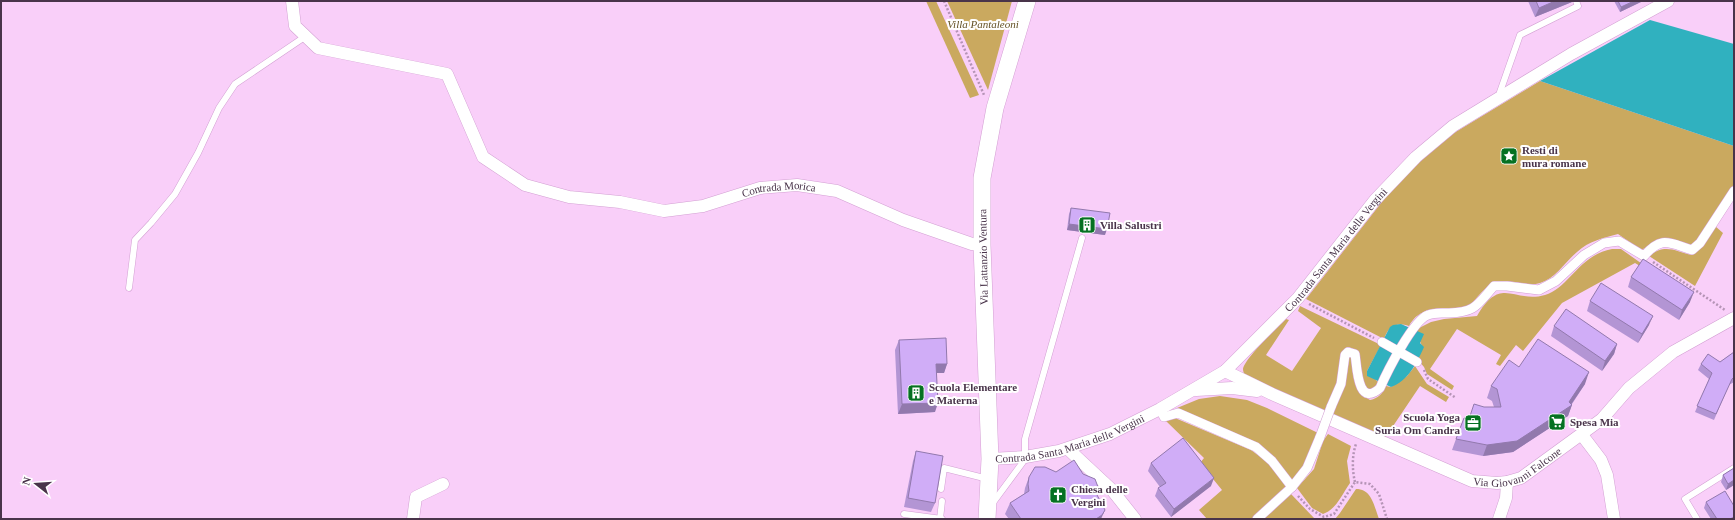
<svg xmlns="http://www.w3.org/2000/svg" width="1735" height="520" viewBox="0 0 1735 520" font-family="'Times New Roman',serif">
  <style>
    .green { fill: #caa95f }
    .water { fill: #30b1bf }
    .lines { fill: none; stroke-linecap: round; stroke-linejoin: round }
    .service-casing { stroke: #d3a0d3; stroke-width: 7 }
    .pedestrian-casing { stroke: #d3a0d3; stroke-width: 10 }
    .minor-casing { stroke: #d3a0d3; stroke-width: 13 }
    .secondary-casing { stroke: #d3a0d3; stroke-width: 18 }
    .path { stroke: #b594b6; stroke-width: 2.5; stroke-dasharray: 2 2; stroke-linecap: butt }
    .service { stroke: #fff; stroke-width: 6 }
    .pedestrian { stroke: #fff; stroke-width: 9 }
    .minor { stroke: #fff; stroke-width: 12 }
    .secondary { stroke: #fff; stroke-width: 17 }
    .pedestrian-bridge-casing { stroke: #d3a0d3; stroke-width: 10; stroke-linecap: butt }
    .pedestrian-bridge { stroke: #fff; stroke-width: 9 }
    .wall { fill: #b395d4 }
    .shaded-wall { fill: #9279ad }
    .building { fill: #d0adf7; stroke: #9279ad }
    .labels { text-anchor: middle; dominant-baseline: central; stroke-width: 4; stroke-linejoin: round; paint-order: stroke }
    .park-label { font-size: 11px; font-style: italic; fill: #645125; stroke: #fff }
    .poi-label { font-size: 11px; font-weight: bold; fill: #49344a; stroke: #fff; text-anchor: start }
    .street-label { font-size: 11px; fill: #49344a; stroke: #fff }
  </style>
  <rect width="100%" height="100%" fill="#f9cff9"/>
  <g class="green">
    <path d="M926 1H936L979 95 970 98Z"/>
    <path d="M947 1H1012L988 90Z"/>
    <path d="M1540 81 1734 146V184L1697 242 1690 249 1661 240 1641 250 1618 234C1603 238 1589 241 1577 252 1566 261 1555 279 1540 283 1526 287 1513 279 1498 282 1479 287 1477 305 1462 308 1458 309 1452 308 1447 308 1431 308 1417 311 1409 326 1395 322 1389 326 1384 339L1306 299 1396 184 1444 139Z"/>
    <path d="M1715 226 1723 233 1695 286 1649 256C1665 243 1675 251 1692 255L1703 246Z"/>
    <path d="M1612 249H1621L1655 273 1653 274 1635 263 1562 303 1523 351 1516 345 1500 366 1496 364 1501 355 1457 329 1430 369 1454 386 1452 390 1427 374 1424 367 1418 360 1422 346 1415 330 1431 322 1444 319 1477 316C1501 274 1514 304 1545 295 1569 288 1579 255 1612 249Z"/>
    <path d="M1300 306 1381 345 1367 371 1378 382 1375 390 1370 391 1362 384 1357 351 1349 347 1345 349 1342 353 1337 383 1324 412 1244 375C1244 373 1243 371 1243 369 1245 358 1277 328 1286 319L1289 320 1266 355 1292 371 1321 328 1298 311Z"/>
    <path d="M1348 356H1352C1353 375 1352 390 1370 400 1379 398 1382 394 1386 386L1391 387 1407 376 1415 366 1427 384 1449 397 1446 402 1420 386 1385 438 1331 415C1340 395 1350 378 1348 356Z"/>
    <path d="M1220 396 1247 400 1267 408 1318 433 1306 466 1291 484 1275 459 1177 408 1199 399Z"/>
    <path d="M1175 418 1251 450 1270 464 1286 487 1253 519H1207L1199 510 1222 490 1200 463 1204 458 1166 421Z"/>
    <path d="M1328 434 1351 446 1347 461 1350 483C1342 494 1337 509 1323 514L1312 508 1297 488 1314 469 1323 441Z"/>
    <path d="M1356 489C1372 489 1374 506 1379 519H1335L1340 513Z"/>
    <path d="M1291 494 1315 519H1264Z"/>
  </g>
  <g class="water">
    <path d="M1650 20 1734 44V146L1540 81Z"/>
    <path d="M1401 324 1424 334 1420 343 1424 347C1417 363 1408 381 1391 387L1367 376V371L1390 327 1393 325Z"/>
  </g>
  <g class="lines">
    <g class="service-casing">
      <g id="service">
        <path d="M1503 96 1500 92 1520 35 1578 6 1576 1"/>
        <path d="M129 288 135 240 151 223 175 194 198 153 219 108 235 84 306 36"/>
        <path d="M941 489 944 468 988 479"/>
        <path d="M992 504 1023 462 1025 457V439L1082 238"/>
        <path d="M904 514 942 519"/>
        <path d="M940 519 942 501"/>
        <path d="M1697 519 1685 499 1734 468"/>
      </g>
    </g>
    <g class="pedestrian-casing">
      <g id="pedestrian">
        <path d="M1382 342 1417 362"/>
        <path d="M1331 407 1341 384 1345 355 1348 352 1355 354C1357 365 1357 409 1380 388 1387 372 1413 320 1428 315 1434 312 1442 313 1449 313 1476 312 1477 305 1494 286H1507L1539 290 1556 281 1584 255 1604 243 1619 241 1644 256C1662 235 1669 243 1692 250L1700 243 1734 191"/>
        <path d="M1160 409 1164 417 1178 413 1256 447 1272 461 1292 487 1257 519"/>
        <path d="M1292 487 1307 468 1320 437"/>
      </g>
    </g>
    <g class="minor-casing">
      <g id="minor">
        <path id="s1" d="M292 1 295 26 318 48 447 74 483 157 525 185 569 197 620 202 664 211 703 206 760 188 797 185 837 191 903 220 972 244 982 245"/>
        <path id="s2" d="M1225 371 1272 394 1472 481 1497 483 1507 482 1521 478 1602 419 1629 388 1673 352 1734 318"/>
        <path d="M1196 390 1232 388 1257 391"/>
        <path d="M1582 435 1601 460 1607 475 1614 519"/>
        <path d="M1068 449 1112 490 1135 519"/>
        <path id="s3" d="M990 459 1025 457 1059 451 1110 434 1160 409 1225 371 1298 298 1375 200 1416 157 1453 126 1571 54 1668 1"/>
        <path d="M413 519 416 497 443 484"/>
        <path d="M1499 519 1506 498 1507 482"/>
      </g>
    </g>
    <g class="secondary-casing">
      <path id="secondary" d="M987 519 990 459 982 245V178L995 108 1027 1"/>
    </g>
    <g class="path">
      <path d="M944 1 984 95"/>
      <path d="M1653 262 1725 310"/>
      <path d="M1309 304 1374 338"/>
      <path d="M1424 370 1428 379 1456 398"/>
      <path d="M1355 482C1352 470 1352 455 1356 444"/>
      <path d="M1298 496 1310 509 1324 517 1334 514 1355 482 1370 484 1379 494 1387 519"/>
    </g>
    <use href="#service" class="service"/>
    <use href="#pedestrian" class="pedestrian"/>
    <use href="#minor" class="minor"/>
    <use href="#secondary" class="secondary"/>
    <g class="pedestrian-bridge-casing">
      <path id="pedestrian-bridge" d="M1320 437 1331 407"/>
    </g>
    <use href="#pedestrian-bridge" class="pedestrian-bridge"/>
  </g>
  <g class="wall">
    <path d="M1528 1H1572V2L1535 17Z"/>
    <path d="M1614 1H1643L1620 12Z"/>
    <path d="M1071 208 1105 235 1067 230 1069 214Z"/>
    <path d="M1631 277 1690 302 1679 320 1628 287Z"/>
    <path d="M1590 301 1649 325 1638 343 1587 311Z"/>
    <path d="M1554 326 1617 344 1614 354 1602 371 1551 336Z"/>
    <path d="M899 340 947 364 944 373H937L935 412 898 414 895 350Z"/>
    <path d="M1734 352V382L1729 385 1714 420 1695 412 1709 379 1698 370 1701 364 1720 362Z"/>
    <path d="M1519 367 1585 384 1572 404 1568 416 1513 452 1483 456 1452 450 1456 439 1468 419 1484 407H1494L1492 401 1487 398 1491 386Z"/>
    <path d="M916 451 935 503 931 512 904 507 913 461Z"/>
    <path d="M1151 463 1211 486 1171 517 1155 496 1158 488 1160 487 1148 471Z"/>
    <path d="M1734 468V485L1726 490 1721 482 1723 475Z"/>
    <path d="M1029 477 1096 493 1101 519H1009L1005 514 1010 503 1024 494 1025 488Z"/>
    <path d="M1706 502 1734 519H1711L1704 508Z"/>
  </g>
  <g class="shaded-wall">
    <path d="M1555 1H1572V2L1535 17 1539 8Z"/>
    <path d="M1634 1H1643L1620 12 1621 7Z"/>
    <path d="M1069 224 1107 229 1105 235 1067 230Z"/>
    <path d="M1694 292 1690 302 1679 320 1682 310Z"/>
    <path d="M1653 316 1649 325 1638 343 1642 334Z"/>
    <path d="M1617 344 1614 354 1602 371 1605 361Z"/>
    <path d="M936 364H947L944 373H933Z"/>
    <path d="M1589 372 1585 384 1570 406 1572 405 1568 416 1513 452 1483 456 1487 445Z"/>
    <path d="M938 403 935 412 898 414 902 404Z"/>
    <path d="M1214 478 1211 486 1171 517 1174 509Z"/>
    <path d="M1734 480V485L1726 490 1728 484Z"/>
    <path d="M1105 510 1101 519H1096Z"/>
  </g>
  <g class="building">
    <path d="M1536 1H1555L1539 8Z"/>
    <path d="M1618 1H1634L1621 7Z"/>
    <path d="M1071 208 1110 213 1107 229 1069 224Z"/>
    <path d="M1643 259 1694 292 1682 310 1631 277Z"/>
    <path d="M1601 283 1653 316 1642 334 1590 301Z"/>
    <path d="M1566 309 1617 344 1605 361 1554 326Z"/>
    <path d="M946 338 947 364H936L938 403 902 404 899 340Z"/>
    <path d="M1538 339 1589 372 1569 402 1572 405 1517 441 1487 445 1456 439 1464 418 1469 419 1474 404 1484 407H1501L1497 389 1491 386 1509 360 1519 367Z"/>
    <path d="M1734 352V377L1732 379 1716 414 1697 406 1712 373 1701 364 1708 354 1720 362Z"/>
    <path d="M1183 438 1214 478 1174 509 1158 488 1166 483 1151 463Z"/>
    <path d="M916 451 943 456 935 503 908 498Z"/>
    <path d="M1074 460 1083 474 1095 479 1098 487 1096 493 1105 510 1102 515 1096 519H1021L1010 503 1029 491 1028 484 1029 477 1035 467H1045L1056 472Z"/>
    <path d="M1734 468V480L1728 484 1723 475Z"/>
    <path d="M1725 491 1734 506V517L1730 519H1717L1706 502Z"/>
  </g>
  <defs>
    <g id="sight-square" transform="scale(0.9)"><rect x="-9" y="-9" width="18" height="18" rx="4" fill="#057122" stroke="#fff"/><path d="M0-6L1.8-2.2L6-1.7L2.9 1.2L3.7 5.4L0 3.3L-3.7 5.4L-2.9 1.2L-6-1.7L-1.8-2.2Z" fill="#fff"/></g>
    <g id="building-square" transform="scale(0.9)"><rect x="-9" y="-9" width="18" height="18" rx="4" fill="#057122" stroke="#fff"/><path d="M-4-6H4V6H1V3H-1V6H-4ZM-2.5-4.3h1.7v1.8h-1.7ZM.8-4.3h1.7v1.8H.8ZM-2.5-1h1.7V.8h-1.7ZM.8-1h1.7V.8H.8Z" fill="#fff"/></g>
    <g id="supermarket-square" transform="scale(0.9)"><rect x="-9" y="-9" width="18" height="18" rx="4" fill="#057122" stroke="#fff"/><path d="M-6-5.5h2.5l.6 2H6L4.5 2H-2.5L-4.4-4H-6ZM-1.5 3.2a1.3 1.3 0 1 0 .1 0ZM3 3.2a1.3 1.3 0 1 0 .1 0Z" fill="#fff"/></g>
    <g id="office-square" transform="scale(0.9)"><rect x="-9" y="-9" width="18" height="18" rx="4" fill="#057122" stroke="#fff"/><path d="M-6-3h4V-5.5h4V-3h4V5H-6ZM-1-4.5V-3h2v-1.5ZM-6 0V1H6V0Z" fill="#fff"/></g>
    <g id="church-square" transform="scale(0.9)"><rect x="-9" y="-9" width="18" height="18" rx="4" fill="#057122" stroke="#fff"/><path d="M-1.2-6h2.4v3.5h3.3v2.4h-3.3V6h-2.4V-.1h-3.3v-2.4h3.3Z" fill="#fff"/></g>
  </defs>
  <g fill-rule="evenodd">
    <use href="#sight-square" x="1509" y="156"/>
    <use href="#building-square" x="1087" y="225"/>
    <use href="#building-square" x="916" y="393"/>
    <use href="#supermarket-square" x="1557" y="422"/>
    <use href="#office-square" x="1473" y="423"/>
    <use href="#church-square" x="1058" y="495"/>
  </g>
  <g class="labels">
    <g class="park-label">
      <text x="983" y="24">Villa Pantaleoni</text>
    </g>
    <g class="poi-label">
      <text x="1522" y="150">Resti di<tspan x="1522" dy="13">mura romane</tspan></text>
      <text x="1100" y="225">Villa Salustri</text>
      <text x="929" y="387">Scuola Elementare<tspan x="929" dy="13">e Materna</tspan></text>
      <text x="1460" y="417" text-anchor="end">Scuola Yoga<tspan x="1460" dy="13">Suria Om Candra</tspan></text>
      <text x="1570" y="422">Spesa Mia</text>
      <text x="1071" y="489">Chiesa delle<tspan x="1071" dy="13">Vergini</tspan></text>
    </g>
    <g class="street-label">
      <text stroke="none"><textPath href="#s1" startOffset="589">Contrada Morica</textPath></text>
      <text stroke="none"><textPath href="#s3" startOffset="419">Contrada Santa Maria delle Vergini</textPath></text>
      <text transform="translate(983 257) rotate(-91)">Via Lattanzio Ventura</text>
      <text stroke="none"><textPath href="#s3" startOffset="83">Contrada Santa Maria delle Vergini</textPath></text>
      <text stroke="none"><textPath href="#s2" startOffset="320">Via Giovanni Falcone</textPath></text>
    </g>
  </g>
  <rect width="1735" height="520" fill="none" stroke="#49344a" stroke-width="4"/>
  <g transform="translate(36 484) rotate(287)" stroke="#ffffff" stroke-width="3" paint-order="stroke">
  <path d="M0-3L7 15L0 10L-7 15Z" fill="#49344a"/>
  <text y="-6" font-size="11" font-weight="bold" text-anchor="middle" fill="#49344a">N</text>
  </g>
</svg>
